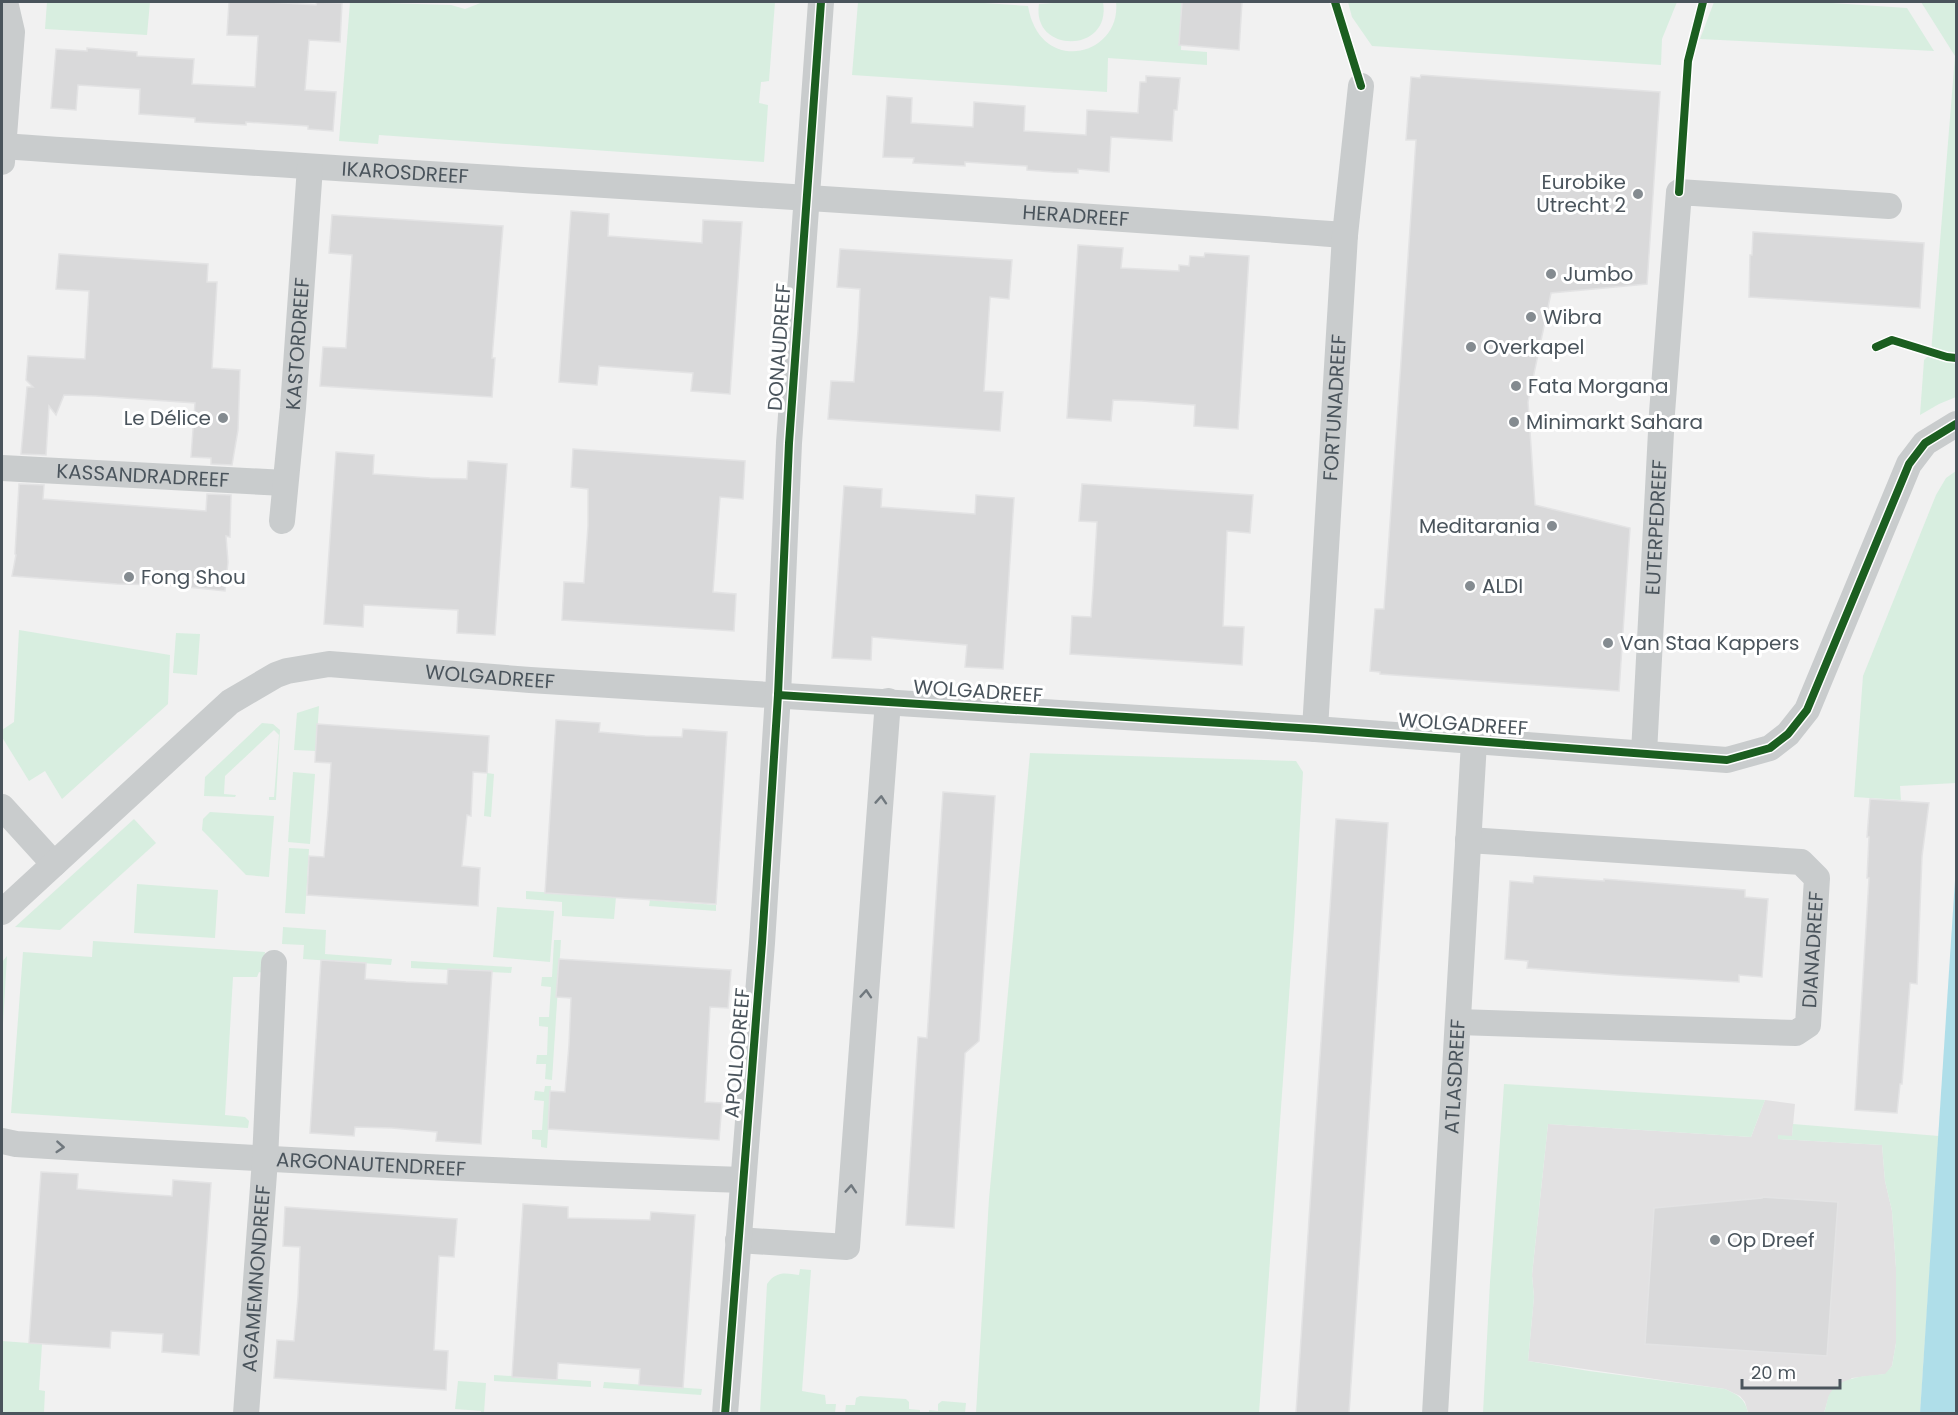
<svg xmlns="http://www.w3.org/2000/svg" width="1958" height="1415" viewBox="0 0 1958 1415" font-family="Poppins,sans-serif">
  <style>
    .education { fill: #e2e1e2 }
    .green { fill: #d8eee0 }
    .water { fill: #afdee9 }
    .building { fill: #d9d9da; stroke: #e3e3e4; stroke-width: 1.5 }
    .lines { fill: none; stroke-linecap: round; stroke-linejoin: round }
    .street { stroke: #c9cccd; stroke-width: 26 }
    .cycleway-casing { stroke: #fff; stroke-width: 11 }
    .cycleway { stroke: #1b5e20; stroke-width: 8 }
    .oneway { stroke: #70787e }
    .poi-dot { fill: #848b90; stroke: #fff; stroke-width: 2 }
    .labels { text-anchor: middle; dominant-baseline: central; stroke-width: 6; stroke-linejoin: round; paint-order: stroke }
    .street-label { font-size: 20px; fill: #4a545c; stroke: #fff }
    .poi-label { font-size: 20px; fill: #4a545c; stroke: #fff; text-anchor: start }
  </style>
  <rect width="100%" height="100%" fill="#f1f1f1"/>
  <path class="education" d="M1765 1100 1795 1104 1792 1136 1779 1139 1882 1145 1885 1181 1892 1211 1896 1268V1343L1892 1366 1886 1374 1852 1378 1829 1396 1824 1413H1748L1745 1402 1740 1396 1725 1389 1528 1361 1534 1297 1532 1275 1548 1124 1751 1137Z"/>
  <g class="green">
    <path d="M47 2H150L147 35 45 29Z"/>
    <path d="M350 2 451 5 465 9 483 2H775L769 81 761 82 759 103 768 105 764 162 379 135 378 144 339 141Z"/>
    <path d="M858 2H969L1028 6C1040 77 1122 56 1116 2H1184L1181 50 1207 52V65L1108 58 1107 92 852 75Z"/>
    <path d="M1068 2H1103C1112 54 1031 54 1039 4Z"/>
    <path d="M1348 2H1677L1662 39 1661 65 1372 46 1352 17Z"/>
    <path d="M1714 2H1817L1907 8 1934 51 1700 39Z"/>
    <path d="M1921 2H1956V397L1939 404 1920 415 1924 360 1931 353 1955 56Z"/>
    <path d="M1956 471V783L1900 786 1901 800 1854 797 1863 676 1936 495 1946 478Z"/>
    <path d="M19 630 170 655 168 704 62 799 45 771 29 781 2 737V730L14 722Z"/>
    <path d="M176 633 200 634 197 675 173 673Z"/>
    <path d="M319 706 316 751 294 750 297 713Z"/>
    <path d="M262 723 273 724 280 730 276 800H269V797H274L279 735 274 730 225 776 224 794 236 795 235 797 204 796 205 777Z"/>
    <path d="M1030 753 1296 761 1303 772 1294 927 1259 1413H976L989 1199Z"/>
    <path d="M293 772 315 774 310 844 288 842Z"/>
    <path d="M487 773 494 774 491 817 484 816Z"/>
    <path d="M210 812 274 816 269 877 246 875 202 830 203 819Z"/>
    <path d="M134 819 156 843 60 930 15 927Z"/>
    <path d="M289 848 309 849 305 914 285 913Z"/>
    <path d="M137 884 218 890 215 938 134 933Z"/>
    <path d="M526 891 616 897 614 919 562 916V902L526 899Z"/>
    <path d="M650 900 716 905V911L649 906Z"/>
    <path d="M497 907 554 911 550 962 493 957Z"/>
    <path d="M283 927 326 930 325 954 392 959 391 965 303 959 304 945 282 944Z"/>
    <path d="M554 940H561L552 1080 545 1079 546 1064H536L537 1055H547L548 1027 539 1026V1017H549L551 987 541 986 542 977H552Z"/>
    <path d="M93 941 265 952 263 973 259 972 257 977H233L225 1115 245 1117 249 1121 248 1128 11 1113 23 952 92 957Z"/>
    <path d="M7 956 2 1041V962Z"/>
    <path d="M411 961 512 967 511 973 411 968Z"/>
    <path d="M1504 1084 1765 1100 1751 1137 1548 1124 1532 1275 1534 1297 1528 1361 1589 1371 1725 1389C1738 1395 1745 1398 1748 1413H1483L1490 1282Z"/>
    <path d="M545 1086H551L547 1148 541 1147V1140L532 1139V1130H542L544 1101 534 1100 535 1091 544 1092Z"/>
    <path d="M1793 1124 1939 1136 1920 1413H1824C1826 1408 1827 1400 1829 1395 1840 1376 1866 1376 1885 1374L1892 1366 1896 1343V1268L1892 1211 1885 1181 1882 1145 1778 1139V1135L1792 1136Z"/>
    <path d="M800 1269 811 1270 802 1391 825 1395 826 1404H836L835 1413H760L767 1284C776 1271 785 1273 799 1275Z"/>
    <path d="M2 1341 42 1344 39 1390 45 1391 44 1413H2Z"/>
    <path d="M494 1375 591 1381V1387L494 1381Z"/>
    <path d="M458 1381 486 1383 484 1413H481V1411L455 1409Z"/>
    <path d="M604 1382 702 1389 701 1395 603 1388Z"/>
    <path d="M860 1396 906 1399 909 1402V1409L920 1410V1413H845L846 1405H855L856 1398Z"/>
    <path d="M942 1401 966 1403 965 1413H929V1410L938 1411V1404Z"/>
  </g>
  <path class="water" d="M1956 865V1413H1920Z"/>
  <g class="building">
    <path d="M229 2H269L316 5 317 2 342 3 340 42 309 40 305 90 336 92 333 131 308 129V126L246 122V125L195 122V118L139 114 140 89 78 85 76 110 51 108 56 49 87 51V48L137 52V56L194 59 192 84 255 87 258 36 227 35Z"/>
    <path d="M1182 2H1242L1239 50 1179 45Z"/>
    <path d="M1421 75 1660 92 1647 284 1551 293 1528 402 1535 505 1630 528 1619 691 1380 674V672L1370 671 1375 609H1384L1391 509 1416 140H1406L1411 77 1420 78Z"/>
    <path d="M1146 76 1180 78 1177 110H1174L1172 141 1111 137 1109 172 1078 169V173L1053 172 1027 170V166L965 162V166L913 163 914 158 883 157 887 96 912 98 911 123 973 127 974 102 1000 104 1025 106 1024 131 1086 135 1087 110 1138 113 1140 82H1146Z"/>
    <path d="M571 211 609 214 608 236 702 243 703 220 742 222 730 394 691 391 693 373 599 366 597 385 559 382Z"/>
    <path d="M332 215 503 226 492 358H495L492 397 320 386 323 347 346 348 352 255 329 253Z"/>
    <path d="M1753 232 1924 243 1920 308 1749 297 1750 255H1752Z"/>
    <path d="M1078 245 1123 248 1121 268 1179 271V265L1189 266 1190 256 1204 257 1205 253 1249 256 1238 429 1194 426 1195 405 1142 401 1113 400 1111 421 1067 418Z"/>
    <path d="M840 249 1012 260 1009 299 990 297 984 391 1003 392 1000 431 828 419 831 381 854 382 858 331 860 289 837 287Z"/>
    <path d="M59 254 208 264 207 282H217L212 368 240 370 238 430 232 465 211 464V458L191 457 195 403 96 396 64 395 56 415 49 406 46 455 21 454 27 387H33L26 380 28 356 85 359 89 291 56 289Z"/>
    <path d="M573 449 745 461 743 499 720 497 713 592 736 594 734 631 562 620 564 582 584 583 588 526V489L571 487Z"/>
    <path d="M336 452 374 455 373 474 430 478 467 479 468 461 507 464 495 635 457 633 458 610 364 605 363 627 324 624Z"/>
    <path d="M19 484 44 485 43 499 206 511 207 494 231 495 230 537 226 536 228 562 225 591 167 585 117 584 12 576 16 555 15 554Z"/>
    <path d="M1082 484 1253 495 1250 533 1227 531 1223 626 1244 627 1242 665 1070 654 1072 616 1091 617 1093 589 1097 522 1079 521Z"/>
    <path d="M844 486 882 489 881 507 975 514 976 495 1014 498 1003 669 965 667 967 645 872 637 871 660 832 658Z"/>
    <path d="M556 720 600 723 599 732 645 736 682 737 683 729 727 732 716 904 545 893Z"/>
    <path d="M317 724 489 736 487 773 473 772 471 816 467 815 462 866 480 868 478 906 307 895 309 856 324 857 328 810 331 763 315 762Z"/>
    <path d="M943 792 995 796 979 1041 965 1053 954 1228 906 1225 918 1037 927 1038Z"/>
    <path d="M1870 799 1929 803 1922 856 1917 984 1910 983 1902 1084H1900L1897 1113 1855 1110 1869 878H1867L1869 837H1867Z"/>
    <path d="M1336 819 1388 823 1364 1192 1349 1413H1296Z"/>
    <path d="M1534 876 1604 881V879L1745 890V897L1768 899 1762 977 1739 975V982L1617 975 1527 968 1528 961 1505 959 1510 881 1533 883Z"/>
    <path d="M559 959 731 970 728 1008 710 1007 705 1102 722 1103 719 1140 548 1129 550 1091 565 1092 569 1045 571 998 556 997Z"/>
    <path d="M321 960 366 963 365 979 406 982 447 984 448 969 492 971 481 1144 436 1141 437 1132 392 1128 355 1127 354 1136 310 1133Z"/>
    <path d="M41 1172 78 1174 77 1189 125 1193 172 1196 173 1180 211 1183 199 1355 162 1352 163 1334 111 1331 110 1348 29 1343Z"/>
    <path d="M1762 1197 1838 1202 1827 1356 1645 1344 1654 1208 1762 1198Z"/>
    <path d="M523 1204 568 1207V1218L650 1220 651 1212 695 1215 683 1388 639 1385 640 1369 558 1363 557 1380 512 1377Z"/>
    <path d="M285 1207 457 1219 454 1257 439 1256 434 1350 448 1351 446 1390 274 1378 277 1340 294 1341 298 1297 300 1247 283 1246Z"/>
  </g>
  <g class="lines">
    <g class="street">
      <path d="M2 3 6 6 12 32 2 162"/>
      <path id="s1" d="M2 146C450 177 898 201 1345 235"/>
      <path id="s2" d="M2 468 285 483"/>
      <path id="s3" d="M282 521 293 408 310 167"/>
      <path id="s4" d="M1315 729 1345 235 1361 86"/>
      <path id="s5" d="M1644 753 1662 413 1679 192 1889 206"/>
      <path d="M2 807 54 864"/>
      <path id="s6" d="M2 912 230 702 276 675 287 671 329 664 530 680 1315 729 1727 760 1770 748 1788 734 1807 710 1909 464 1925 443 1956 424"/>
      <path id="s7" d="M1458 1022 1796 1033 1808 1025 1817 878 1801 862 1468 840"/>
      <path id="s8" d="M2 1141 16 1144C258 1159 500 1172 743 1180"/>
      <path d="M738 1240 847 1247 888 701"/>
      <path id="s9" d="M246 1414 265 1160 274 963"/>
      <path d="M725 1414 762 943 778 695 789 443 821 2"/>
      <path id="s10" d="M1435 1414 1474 742"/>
    </g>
    <g class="cycleway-casing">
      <g id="cycleway">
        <path d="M1335 2 1361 86"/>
        <path d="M1679 192 1688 61 1703 2"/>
        <path d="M1876 347 1892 340 1947 357 1956 358"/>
        <path d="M778 695 1315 729 1727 760 1770 748 1788 734 1807 710 1909 464 1925 443 1956 424"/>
        <path d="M725 1414 762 943 778 695 789 443 821 2"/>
      </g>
    </g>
    <use href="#cycleway" class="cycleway"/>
  </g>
  <defs><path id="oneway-chevron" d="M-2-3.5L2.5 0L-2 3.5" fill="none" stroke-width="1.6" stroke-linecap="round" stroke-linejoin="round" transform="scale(1.5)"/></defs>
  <g class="oneway">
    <use href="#oneway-chevron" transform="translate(881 800) rotate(-86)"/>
    <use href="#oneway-chevron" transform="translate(866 994) rotate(-86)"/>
    <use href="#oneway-chevron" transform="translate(60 1147) rotate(4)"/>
    <use href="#oneway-chevron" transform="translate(851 1189) rotate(-86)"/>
  </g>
  <g class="poi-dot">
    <circle cx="1638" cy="194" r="6"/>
    <circle cx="1551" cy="274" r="6"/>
    <circle cx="1531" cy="317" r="6"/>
    <circle cx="1471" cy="347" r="6"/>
    <circle cx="1516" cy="386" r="6"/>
    <circle cx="223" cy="418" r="6"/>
    <circle cx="1514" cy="422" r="6"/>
    <circle cx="1552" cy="526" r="6"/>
    <circle cx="129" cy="577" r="6"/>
    <circle cx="1470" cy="586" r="6"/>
    <circle cx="1608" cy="643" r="6"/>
    <circle cx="1715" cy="1240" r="6"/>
  </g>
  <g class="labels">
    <g class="street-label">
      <text stroke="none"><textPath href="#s1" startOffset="404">IKAROSDREEF</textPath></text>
      <text stroke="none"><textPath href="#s1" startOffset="1076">HERADREEF</textPath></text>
      <text stroke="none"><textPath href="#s3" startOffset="178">KASTORDREEF</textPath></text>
      <text transform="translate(779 347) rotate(-86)">DONAUDREEF</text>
      <text stroke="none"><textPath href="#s4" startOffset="322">FORTUNADREEF</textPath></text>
      <text stroke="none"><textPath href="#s2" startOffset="141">KASSANDRADREEF</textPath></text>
      <text stroke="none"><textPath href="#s5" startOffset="226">EUTERPEDREEF</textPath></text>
      <text stroke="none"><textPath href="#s6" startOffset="579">WOLGADREEF</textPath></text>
      <text transform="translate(978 691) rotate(4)">WOLGADREEF</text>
      <text transform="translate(1463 724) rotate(4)">WOLGADREEF</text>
      <text stroke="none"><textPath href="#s7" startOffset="428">DIANADREEF</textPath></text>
      <text transform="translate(737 1053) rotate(-85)">APOLLODREEF</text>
      <text stroke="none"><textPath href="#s10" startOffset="338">ATLASDREEF</textPath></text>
      <text stroke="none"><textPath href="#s8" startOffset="370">ARGONAUTENDREEF</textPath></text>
      <text stroke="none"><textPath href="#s9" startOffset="136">AGAMEMNONDREEF</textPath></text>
    </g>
    <g class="poi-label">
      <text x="1626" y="182" text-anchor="end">Eurobike<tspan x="1626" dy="23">Utrecht 2</tspan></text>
      <text x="1563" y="274">Jumbo</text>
      <text x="1543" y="317">Wibra</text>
      <text x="1483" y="347">Overkapel</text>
      <text x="1528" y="386">Fata Morgana</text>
      <text x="211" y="418" text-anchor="end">Le Délice</text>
      <text x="1526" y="422">Minimarkt Sahara</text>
      <text x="1540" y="526" text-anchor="end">Meditarania</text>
      <text x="141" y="577">Fong Shou</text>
      <text x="1482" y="586">ALDI</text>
      <text x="1620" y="643">Van Staa Kappers</text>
      <text x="1727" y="1240">Op Dreef</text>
    </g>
  </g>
  <rect width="1958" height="1415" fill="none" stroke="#4a545c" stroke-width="6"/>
  <path d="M1742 1379v9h98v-9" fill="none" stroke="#4a545c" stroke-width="3"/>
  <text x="1751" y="1379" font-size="18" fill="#4a545c" stroke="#ffffff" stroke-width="4.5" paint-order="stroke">20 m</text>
</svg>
